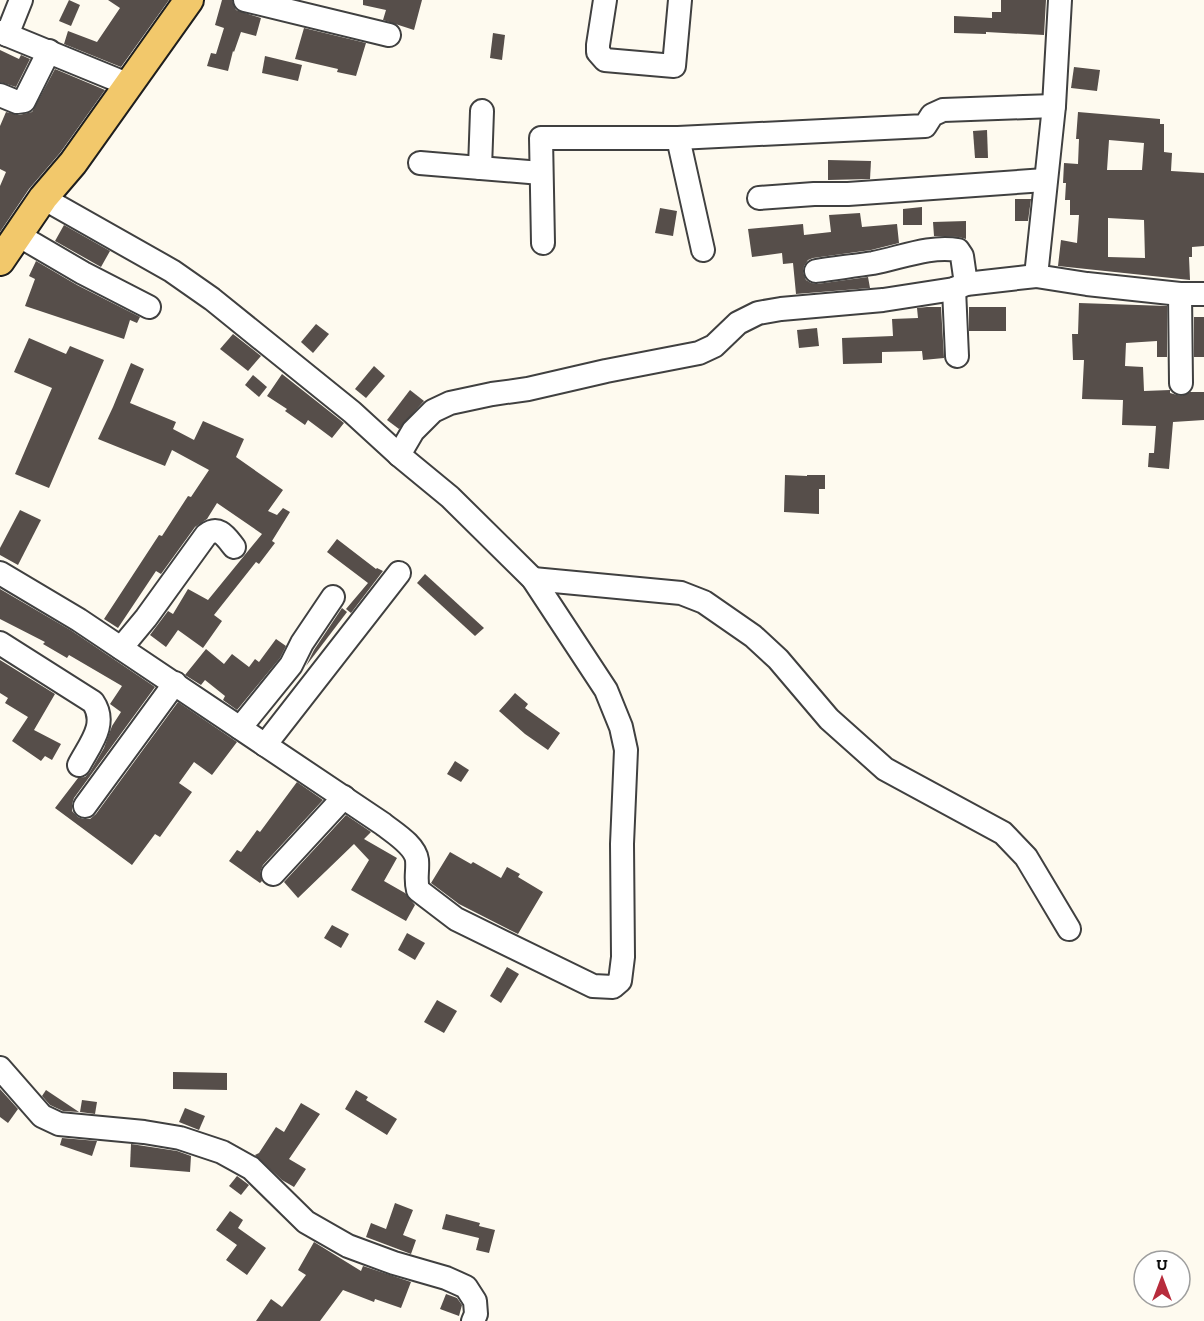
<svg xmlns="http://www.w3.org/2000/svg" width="1204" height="1321" viewBox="0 0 1204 1321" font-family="'Zilla Slab',serif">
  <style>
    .building { fill: #564e4a; fill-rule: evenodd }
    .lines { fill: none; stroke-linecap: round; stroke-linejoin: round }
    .minor-casing { stroke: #404040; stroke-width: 26 }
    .major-casing { stroke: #1e1e1e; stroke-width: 32 }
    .minor { stroke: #fff; stroke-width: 22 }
    .major { stroke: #f2c86b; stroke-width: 28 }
  </style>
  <rect width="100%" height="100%" fill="#fefaef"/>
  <g class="building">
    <path d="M69 0 80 5 71 26 59 21Z"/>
    <path d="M108 0H169L121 67 64 44 68 31 97 42 120 8Z"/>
    <path d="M222 0H232L236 10 261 18 256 36 241 32 234 52 233 51 228 71 207 66 211 53 216 54 224 28 215 25Z"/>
    <path d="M363 0H422L414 30 383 20 386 10 363 5Z"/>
    <path d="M1001 0H1046L1044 35 986 32V34L954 33V16L992 18V12H1001Z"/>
    <path d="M304 28 366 43 356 76 337 72 338 69 295 59Z"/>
    <path d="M493 33 505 35 502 60 490 58Z"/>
    <path d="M0 50 19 59 21 55 30 59 16 87 0 82Z"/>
    <path d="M265 56 302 65 298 81 262 73Z"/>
    <path d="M1074 67 1100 70 1097 91 1071 88Z"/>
    <path d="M55 69 105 90 60 153 29 189 0 232V186L6 172 0 169V126L6 112 19 115 32 112Z"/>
    <path d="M1078 112 1160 119V124H1164V152L1172 153 1171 171 1204 173V246L1192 247V257H1189L1190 280 1058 266 1061 240 1077 243 1079 215H1070V200H1065L1066 183H1063L1064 163 1078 164 1079 139H1076ZM1109 140 1144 143 1142 170H1107ZM1108 218 1144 220 1145 258 1108 257Z"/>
    <path d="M987 130 988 158H975L973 131Z"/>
    <path d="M828 160 871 161 870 179 828 180Z"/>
    <path d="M1015 199H1031L1028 221H1015Z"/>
    <path d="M922 207V225H903V209Z"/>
    <path d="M660 208 677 211 673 236 655 233Z"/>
    <path d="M860 213 862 227 897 224 899 243 871 250 813 258 808 260 804 266 803 272 806 280 811 283 817 284 868 277 870 288 796 294 793 263 783 264 782 253 752 257 748 229 803 224 804 235 831 232 829 215Z"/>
    <path d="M966 221V239L959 237 934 236 933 222Z"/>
    <path d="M64 225 110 251 101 267 55 241Z"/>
    <path d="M36 261 77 285 140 317 137 323 130 320 124 339 25 306 35 279 29 276Z"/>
    <path d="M1079 303 1167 306V357H1157V341L1126 343 1125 366 1143 367 1144 391 1170 390V393L1181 396 1190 392H1204V420L1173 422 1169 469 1148 467 1149 453H1154L1156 426 1122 425 1123 400 1082 399 1084 360H1073L1072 334H1078Z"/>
    <path d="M927 307H941L944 358 923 360 922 351 882 352V363L843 364 842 338 893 336 892 319 918 318 917 308Z"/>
    <rect x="969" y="307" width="37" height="24"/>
    <rect x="1194" y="317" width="10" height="40"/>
    <path d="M316 324 329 334 313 353 301 342Z"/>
    <path d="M817 328 819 346 799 348 797 330Z"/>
    <path d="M233 334 261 356 248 371 220 349Z"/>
    <path d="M29 338 66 354 70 346 104 360 49 488 15 474 52 388 14 372Z"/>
    <path d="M131 363 144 369 130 403 176 422 173 429 194 440 203 421 244 439 236 457 283 490 268 511 277 515 283 508 290 512 272 541 275 543 259 564 256 562 214 615 222 621 203 648 178 630 166 647 150 635 168 611 173 614 188 589 208 600 262 534 217 503 207 519 195 527 161 574 156 571 118 628 104 619 159 535 162 536 188 496 191 497 209 470 172 450 165 466 98 439 113 407Z"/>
    <path d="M374 366 385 376 366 398 355 389Z"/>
    <path d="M282 374 344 423 332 438 308 420 305 425 285 411 287 409 267 396Z"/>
    <path d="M253 375 267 387 259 397 245 385Z"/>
    <path d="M410 390 424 401 399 429 387 420Z"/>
    <path d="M785 475 807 476V475H825V489H819V514L784 512Z"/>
    <path d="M20 510 41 520 18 565 0 555V548Z"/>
    <path d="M337 539 376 569 377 568 383 571 351 613 346 609 368 583 327 552Z"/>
    <path d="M425 574 484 628 475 636 417 583Z"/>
    <path d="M0 589 72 631 155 687 74 798 72 804V811L78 817 83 819H90L96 814 178 702 237 742 212 775 194 762 179 783 192 792 160 837 155 834 132 865 55 808 78 778 85 777 90 772 104 748 112 726 121 712 110 704 122 686 69 655 67 658 43 644 45 642 0 619Z"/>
    <path d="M342 608 347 612 306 666 314 650Z"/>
    <path d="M276 639 286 646 280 658 237 710 223 700 225 696 205 680 201 685 185 675 206 649 224 664 232 654 249 667 255 659 259 662Z"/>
    <path d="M0 660 55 694 34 730 61 744 52 760 45 756 41 761 12 741 28 717 5 703 8 698 0 693Z"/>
    <path d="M515 693 528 704 525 708 560 733 548 750 525 734 499 711Z"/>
    <path d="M455 761 469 770 461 782 447 774Z"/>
    <path d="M297 782 323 800 263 865 260 872 262 881 260 883 229 861 237 850 241 852 257 830 260 832Z"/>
    <path d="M346 815 371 832 364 839 397 858 384 881 405 893 415 905 406 921 351 890 369 860 354 844 298 898 284 882Z"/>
    <path d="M450 852 471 864 473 862 501 878 507 867 520 874 518 877 543 892 518 934 459 904 431 883Z"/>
    <path d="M332 925 349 934 341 948 324 938Z"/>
    <path d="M407 933 425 943 415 960 398 950Z"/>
    <path d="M507 967 519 974 501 1003 490 996Z"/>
    <path d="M437 1000 457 1011 444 1033 424 1022Z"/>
    <path d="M173 1072 227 1073V1090L173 1089Z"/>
    <path d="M0 1089 18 1109 8 1123 0 1117Z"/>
    <path d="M46 1090 79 1112 63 1111 50 1105 42 1096Z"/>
    <path d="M356 1090 368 1097 366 1100 397 1119 387 1135 345 1109Z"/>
    <path d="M82 1100 97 1102 95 1114 80 1112Z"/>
    <path d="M301 1103 320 1114 289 1159 306 1169 294 1187 282 1180 255 1155 259 1153 276 1127 284 1132Z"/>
    <path d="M185 1108 205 1116 199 1130 179 1122Z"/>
    <path d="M62 1138 97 1141 92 1156 60 1145Z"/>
    <path d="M131 1144 177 1151 191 1156 190 1172 130 1167Z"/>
    <path d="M237 1176 249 1185 241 1195 229 1186Z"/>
    <path d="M395 1203 413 1210 403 1235 416 1240 411 1254 366 1237 371 1223 386 1229Z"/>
    <path d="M230 1211 243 1220 238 1228 266 1248 247 1275 226 1260 237 1245 216 1230Z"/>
    <path d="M446 1214 480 1223 479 1226 495 1230 489 1253 476 1250 479 1238 442 1229Z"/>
    <path d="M314 1242 361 1271 363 1266 411 1282 401 1308 375 1299 374 1302 343 1290 320 1321H256L271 1299 282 1307 306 1275 298 1270Z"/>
    <path d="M446 1294 457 1298 462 1305 459 1316 440 1309Z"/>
  </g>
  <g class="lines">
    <g class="minor-casing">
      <g id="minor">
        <path d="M245 0 389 35"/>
        <path d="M605 0 598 45V52L605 60 674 66 680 0"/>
        <path d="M1060 0 1054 106 1036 276 1087 284 1180 294H1204"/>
        <path d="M0 32 127 84"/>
        <path d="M7 35 21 0"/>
        <path d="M0 95 17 102 24 101 49 51"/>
        <path d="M678 138 703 250"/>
        <path d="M420 163 541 173"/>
        <path d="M480 168 482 111"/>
        <path d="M759 198 814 194H848L1045 180"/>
        <path d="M18 235 83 273 149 307"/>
        <path d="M543 243 541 138H678L925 126 932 115 943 110 1054 106"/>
        <path d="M816 271C835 268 854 266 873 263 900 258 930 245 958 250L962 256 966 284"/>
        <path d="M954 289 957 356"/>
        <path d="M1180 294 1181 383"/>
        <path d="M399 455 413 431 433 411 450 403 492 394 528 389 606 371 699 353 714 346 738 323 758 313 781 309 883 300 954 289 966 284 1036 276"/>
        <path d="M0 573 79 620 383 824C394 833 415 845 417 860 418 871 415 879 418 890L456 919 593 986 613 987 620 981 623 957 622 844 626 750 621 727 606 690 533 579 450 497 399 455 352 412 212 299 172 271 43 198"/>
        <path d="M533 579 681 593 704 602 753 636 778 659 829 719 885 769 1003 833 1026 857 1069 929"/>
        <path d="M0 643 93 702C108 724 90 744 79 765"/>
        <path d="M121 648 146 618 206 535C219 525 226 537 234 547"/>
        <path d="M240 728 291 665 302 643 333 597"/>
        <path d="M265 745 399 573"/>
        <path d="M85 806 175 683"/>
        <path d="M273 874 344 797"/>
        <path d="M0 1068 42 1116 59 1124 144 1132 180 1138 222 1152 251 1168 306 1222 348 1246 394 1263 446 1278 466 1287 475 1301 476 1314 473 1321"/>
      </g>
    </g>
    <g class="major-casing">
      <path id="major" d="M0 261 43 198 73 163 189 0"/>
    </g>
    <use href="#minor" class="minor"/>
    <use href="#major" class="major"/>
  </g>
  <g transform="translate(1162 1279)"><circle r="28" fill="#ffffff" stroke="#9e9e9e" stroke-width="1.5"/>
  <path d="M0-4.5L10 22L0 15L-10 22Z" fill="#b72c3c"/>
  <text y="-9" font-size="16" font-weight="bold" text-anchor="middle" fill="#0d0d0d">U</text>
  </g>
</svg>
